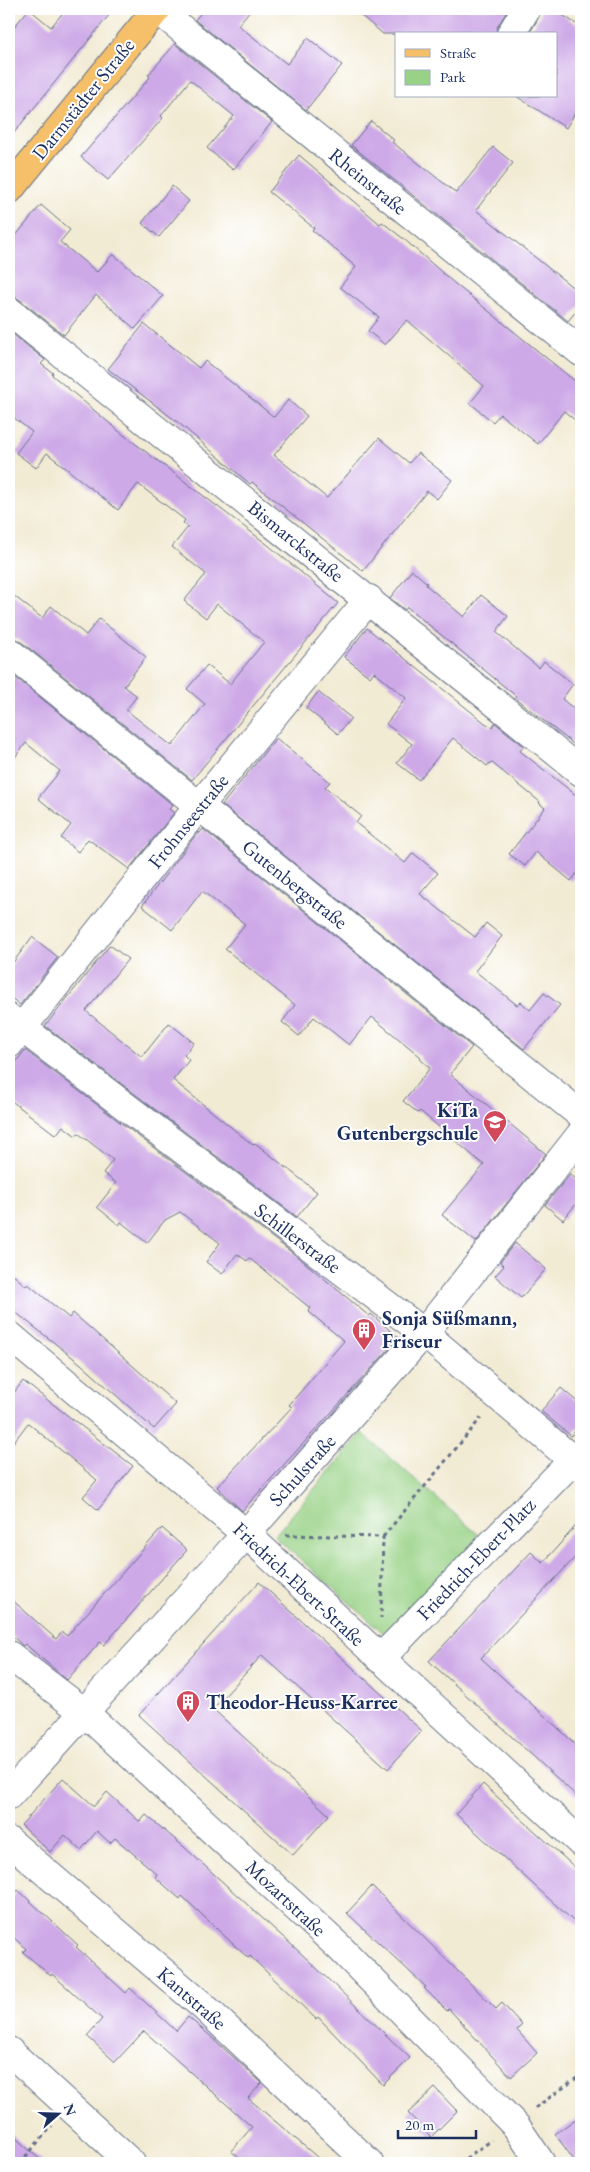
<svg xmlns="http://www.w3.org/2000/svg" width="590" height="2172" viewBox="0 0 590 2172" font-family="'EB Garamond',serif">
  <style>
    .green { fill: #98d286; stroke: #5a8072 }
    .building { fill: #cda9e7 }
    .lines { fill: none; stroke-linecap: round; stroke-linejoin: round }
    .minor-casing { stroke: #667187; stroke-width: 30 }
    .major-casing { stroke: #667187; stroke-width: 30 }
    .path { stroke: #667187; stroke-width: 3; stroke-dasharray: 4 4; stroke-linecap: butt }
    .minor { stroke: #fff; stroke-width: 28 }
    .major { stroke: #f6c06b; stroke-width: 28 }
    .labels { text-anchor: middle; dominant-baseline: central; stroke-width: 4; stroke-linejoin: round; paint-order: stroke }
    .street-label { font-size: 20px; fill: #1b2f5e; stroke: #fff }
    .poi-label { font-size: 20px; font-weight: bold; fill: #1b2f5e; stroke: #fff; text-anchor: start }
  </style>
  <rect width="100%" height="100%" fill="#fff"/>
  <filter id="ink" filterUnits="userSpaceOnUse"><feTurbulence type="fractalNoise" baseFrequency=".02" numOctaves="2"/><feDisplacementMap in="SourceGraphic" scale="10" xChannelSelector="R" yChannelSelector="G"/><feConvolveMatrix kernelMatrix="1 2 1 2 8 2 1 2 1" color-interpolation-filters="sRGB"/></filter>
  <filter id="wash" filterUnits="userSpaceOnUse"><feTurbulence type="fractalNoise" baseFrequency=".0096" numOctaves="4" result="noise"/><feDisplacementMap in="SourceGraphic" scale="20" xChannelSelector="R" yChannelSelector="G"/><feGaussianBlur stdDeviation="1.12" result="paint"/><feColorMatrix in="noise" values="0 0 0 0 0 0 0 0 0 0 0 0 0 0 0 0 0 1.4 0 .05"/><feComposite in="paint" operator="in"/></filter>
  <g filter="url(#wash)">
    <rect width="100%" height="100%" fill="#f2ebd4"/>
    <path class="green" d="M362 1433 480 1536 388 1637 274 1536Z"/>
    <g id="blocks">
      <g class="building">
        <path d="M29 9 51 27 66 9H114L9 139V33Z"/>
        <path d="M204 9H251L238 25 287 64 308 38 342 65 306 110 195 20Z"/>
        <path d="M353 9H508L498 26 495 34H383Z"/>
        <path d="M542 9H553L581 27V103L566 128 516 96H556V34H529L539 17Z"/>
        <path d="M175 44 272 122 233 170 207 148 234 116 190 80 161 116 163 118 108 180 81 157 150 77 148 75Z"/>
        <path d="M371 121 394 140 392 142 456 193 493 147 513 163 476 210 581 294V305L568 321 351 145Z"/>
        <path d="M299 155 380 224 382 222 405 240 454 283 581 386V425L564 411 538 444 500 414 493 422 470 403 484 386 407 320 385 345 368 331 379 317 340 287 356 267 312 230 314 228 269 192Z"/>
        <path d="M172 186 189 201 159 237 142 223Z"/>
        <path d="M41 205 70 230 60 242 97 272 113 254 163 296 135 329 96 295 64 335 19 299 9 296V244Z"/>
        <path d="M144 324 199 368 205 361 274 417 288 400 307 416 274 455 327 498 379 438 409 463 418 453 452 480 437 499 427 491 363 571 252 482 250 484 180 424 108 369Z"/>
        <path d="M9 331 45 360 41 364 53 373 52 375 120 432 268 545 338 603 192 780 19 640 9 637V592L42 618 51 606 86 635 99 619 146 657 124 686 137 696 126 710 172 746 205 704 187 689 207 665 230 684 264 642 217 604 206 618 184 601 206 574 172 547 188 527 183 523 185 520 138 484 118 510 47 453 36 468 16 453 32 432 9 414Z"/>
        <path d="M412 570 427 583 426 585 464 617 481 595 508 616 496 632 539 668 544 661 573 684 562 699 581 715V750L515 698 516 696 407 607 405 610 390 598Z"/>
        <path d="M367 628 485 723 492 727 495 723 524 746 520 751 581 799V868L571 881 536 852 525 866 509 854 545 808 539 803 540 802 491 762 487 766 453 738 419 780 397 763 412 744 386 724 406 698 374 672 370 677 344 657Z"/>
        <path d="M9 672 173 805 169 809 174 813 129 869 88 839 78 852 61 838 71 825 38 798 60 771 26 743 9 765Z"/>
        <path d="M318 692 351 718 338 734 306 708Z"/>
        <path d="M276 738 330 782 325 787 361 816 356 823 405 863 413 853 438 873 420 894 475 937 486 923 502 936 475 971 517 1005 521 1002 530 1010 544 993 560 1005 524 1049 222 805Z"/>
        <path d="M203 829 472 1047 450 1074 546 1154 476 1242 442 1215 484 1165 420 1111 418 1113 403 1101 430 1068 420 1059 421 1057 372 1017 349 1045 314 1017 299 1036 282 1022 295 1005 225 949 245 924 202 891 172 930 142 906 198 832 199 834Z"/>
        <path d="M32 937 58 957 20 1005 9 996V968Z"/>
        <path d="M110 945 128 959 86 1011 142 1057 169 1023 194 1043 184 1055 189 1060 173 1080 253 1145 255 1143 317 1192 297 1217 45 1026Z"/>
        <path d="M25 1050 303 1261 369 1316 371 1314 399 1338 242 1511 217 1487 292 1407 289 1405 344 1341 308 1311 310 1308 249 1258 247 1261 237 1254 222 1274 206 1262 220 1243 180 1212 165 1220 147 1243 121 1222 119 1225 97 1207 116 1183 103 1173 113 1160 78 1133 76 1136 63 1126 56 1135 9 1099V1071Z"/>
        <path d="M570 1174 581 1183V1198L563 1220 545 1205Z"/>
        <path d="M515 1243 546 1269 521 1298 495 1276 504 1266 500 1262Z"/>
        <path d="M9 1271 26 1286 28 1284 69 1318 73 1313 176 1404 154 1429 81 1364 9 1307Z"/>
        <path d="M23 1381 133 1466 98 1510 83 1497 97 1480 28 1423 9 1448V1399Z"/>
        <path d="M561 1388 581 1405V1424L571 1436 541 1411Z"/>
        <path d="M581 1520V1551L481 1658 581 1749V1800L429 1661 531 1552 543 1563Z"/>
        <path d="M162 1528 187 1550 104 1645 100 1642 67 1680 25 1644 23 1646 9 1633V1597L56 1639 62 1632 67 1636Z"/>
        <path d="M259 1582 422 1731 388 1769 262 1655 213 1709 329 1815 293 1855 139 1715Z"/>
        <path d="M63 1778 94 1806 107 1792 140 1822 146 1815 183 1846 306 1958 410 2058 383 2085 318 2017 316 2019 250 1956 248 1958 182 1896 180 1899 155 1877 157 1874 115 1838 110 1843 97 1831 81 1850 65 1835 50 1852 21 1825Z"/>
        <path d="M483 1784 581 1873V1928L456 1814Z"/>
        <path d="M372 1886 496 2009 502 2003 522 2025 517 2030 537 2053 511 2077 449 2009 447 2011 424 1988 426 1987 347 1913Z"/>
        <path d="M18 1890 78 1945 76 1947 126 1993 130 1988 176 2031 188 2017 208 2034 262 2083 248 2098 324 2163H245L231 2151 252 2127 144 2031 115 2062 87 2036 102 2019 52 1974 51 1976 23 1952 26 1949 9 1933V1901Z"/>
        <path d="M435 2088 457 2111 431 2137 408 2113Z"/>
        <path d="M581 2115V2163H576L555 2134Z"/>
        <path d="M9 2132 44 2163H9Z"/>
      </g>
    </g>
  </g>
  <g filter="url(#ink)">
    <use href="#blocks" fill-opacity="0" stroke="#667187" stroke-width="1"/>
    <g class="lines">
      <g class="minor-casing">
        <g id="minor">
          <path d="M157 9 581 352"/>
          <path d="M511 34 526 9"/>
          <path d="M9 311 581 772"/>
          <path d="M9 652 581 1115"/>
          <path d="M9 1018 424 1333 581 1467"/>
          <path d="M9 1044 199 806 369 599"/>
          <path d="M9 1335 246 1534 581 1843"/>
          <path d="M9 1655 84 1712 339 1947 516 2126 541 2163"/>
          <path d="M380 1659 573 1460"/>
          <path d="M9 1795 246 1534 424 1333 581 1134"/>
          <path d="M9 1841 204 2007 369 2163"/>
          <path d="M9 2051 131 2163"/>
        </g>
      </g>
      <g class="major-casing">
        <path id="major" d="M9 190 157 9"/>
      </g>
      <g class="path">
        <path d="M286 1535 383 1537 381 1618"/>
        <path d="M383 1537 481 1418"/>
        <path d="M535 2108 581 2075"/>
        <path d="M20 2163 52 2126"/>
        <path d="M459 2163 492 2140"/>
      </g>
      <use href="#minor" class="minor"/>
      <use href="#major" class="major"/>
    </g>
  </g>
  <defs>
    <g id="school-pin" transform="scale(1.25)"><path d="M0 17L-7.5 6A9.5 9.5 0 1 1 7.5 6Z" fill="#d1495b" stroke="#fff"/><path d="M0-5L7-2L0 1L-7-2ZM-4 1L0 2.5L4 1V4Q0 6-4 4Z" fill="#fff"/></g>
    <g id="building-pin" transform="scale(1.25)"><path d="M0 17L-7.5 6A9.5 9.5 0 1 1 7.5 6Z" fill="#d1495b" stroke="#fff"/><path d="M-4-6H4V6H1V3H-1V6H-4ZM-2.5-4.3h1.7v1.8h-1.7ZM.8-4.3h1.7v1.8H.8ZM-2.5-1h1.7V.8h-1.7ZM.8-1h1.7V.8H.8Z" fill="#fff"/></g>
  </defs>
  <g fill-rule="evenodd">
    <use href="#school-pin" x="495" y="1122"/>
    <use href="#building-pin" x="364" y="1330"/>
    <use href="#building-pin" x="188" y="1702"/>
  </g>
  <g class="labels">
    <g class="street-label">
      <text transform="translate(83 99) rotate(-51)">Darmstädter Straße</text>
      <text transform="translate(368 181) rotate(39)">Rheinstraße</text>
      <text transform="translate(296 541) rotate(39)">Bismarckstraße</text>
      <text transform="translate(188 821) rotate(-51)">Frohnseestraße</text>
      <text transform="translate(295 884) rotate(39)">Gutenbergstraße</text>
      <text transform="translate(298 1238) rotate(37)">Schillerstraße</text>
      <text transform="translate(302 1470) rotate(-48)">Schulstraße</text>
      <text transform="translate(476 1559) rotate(-46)">Friedrich-Ebert-Platz</text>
      <text transform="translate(299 1584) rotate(43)">Friedrich-Ebert-Straße</text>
      <text transform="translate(286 1898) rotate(43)">Mozartstraße</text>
      <text transform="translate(192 1998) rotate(41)">Kantstraße</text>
    </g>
    <g class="poi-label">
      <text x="478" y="1110" text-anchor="end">KiTa<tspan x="478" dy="23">Gutenbergschule</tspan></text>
      <text x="382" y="1318">Sonja Süßmann,<tspan x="382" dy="23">Friseur</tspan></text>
      <text x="206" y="1702">Theodor-Heuss-Karree</text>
    </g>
  </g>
  <rect width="590" height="2172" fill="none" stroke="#fff" stroke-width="30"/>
  <rect x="395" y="32" width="162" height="65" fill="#ffffff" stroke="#a4acbf"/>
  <rect x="405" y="49" width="25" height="8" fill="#f6c06b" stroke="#a4acbf"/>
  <text x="440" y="58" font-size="15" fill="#1b2f5e">Straße</text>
  <rect x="405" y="70" width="25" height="15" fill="#98d286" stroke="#a4acbf"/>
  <text x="440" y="82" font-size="15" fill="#1b2f5e">Park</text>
  <g transform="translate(58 2114) rotate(70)" stroke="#ffffff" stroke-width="4" paint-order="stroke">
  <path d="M0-4L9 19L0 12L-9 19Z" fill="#1b2f5e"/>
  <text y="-8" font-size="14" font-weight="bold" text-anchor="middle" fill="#1b2f5e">N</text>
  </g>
  <path d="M398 2130v8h78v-8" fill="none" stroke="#1b2f5e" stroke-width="2.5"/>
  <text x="405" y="2130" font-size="15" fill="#1b2f5e" stroke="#ffffff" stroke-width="4" paint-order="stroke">20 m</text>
</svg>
